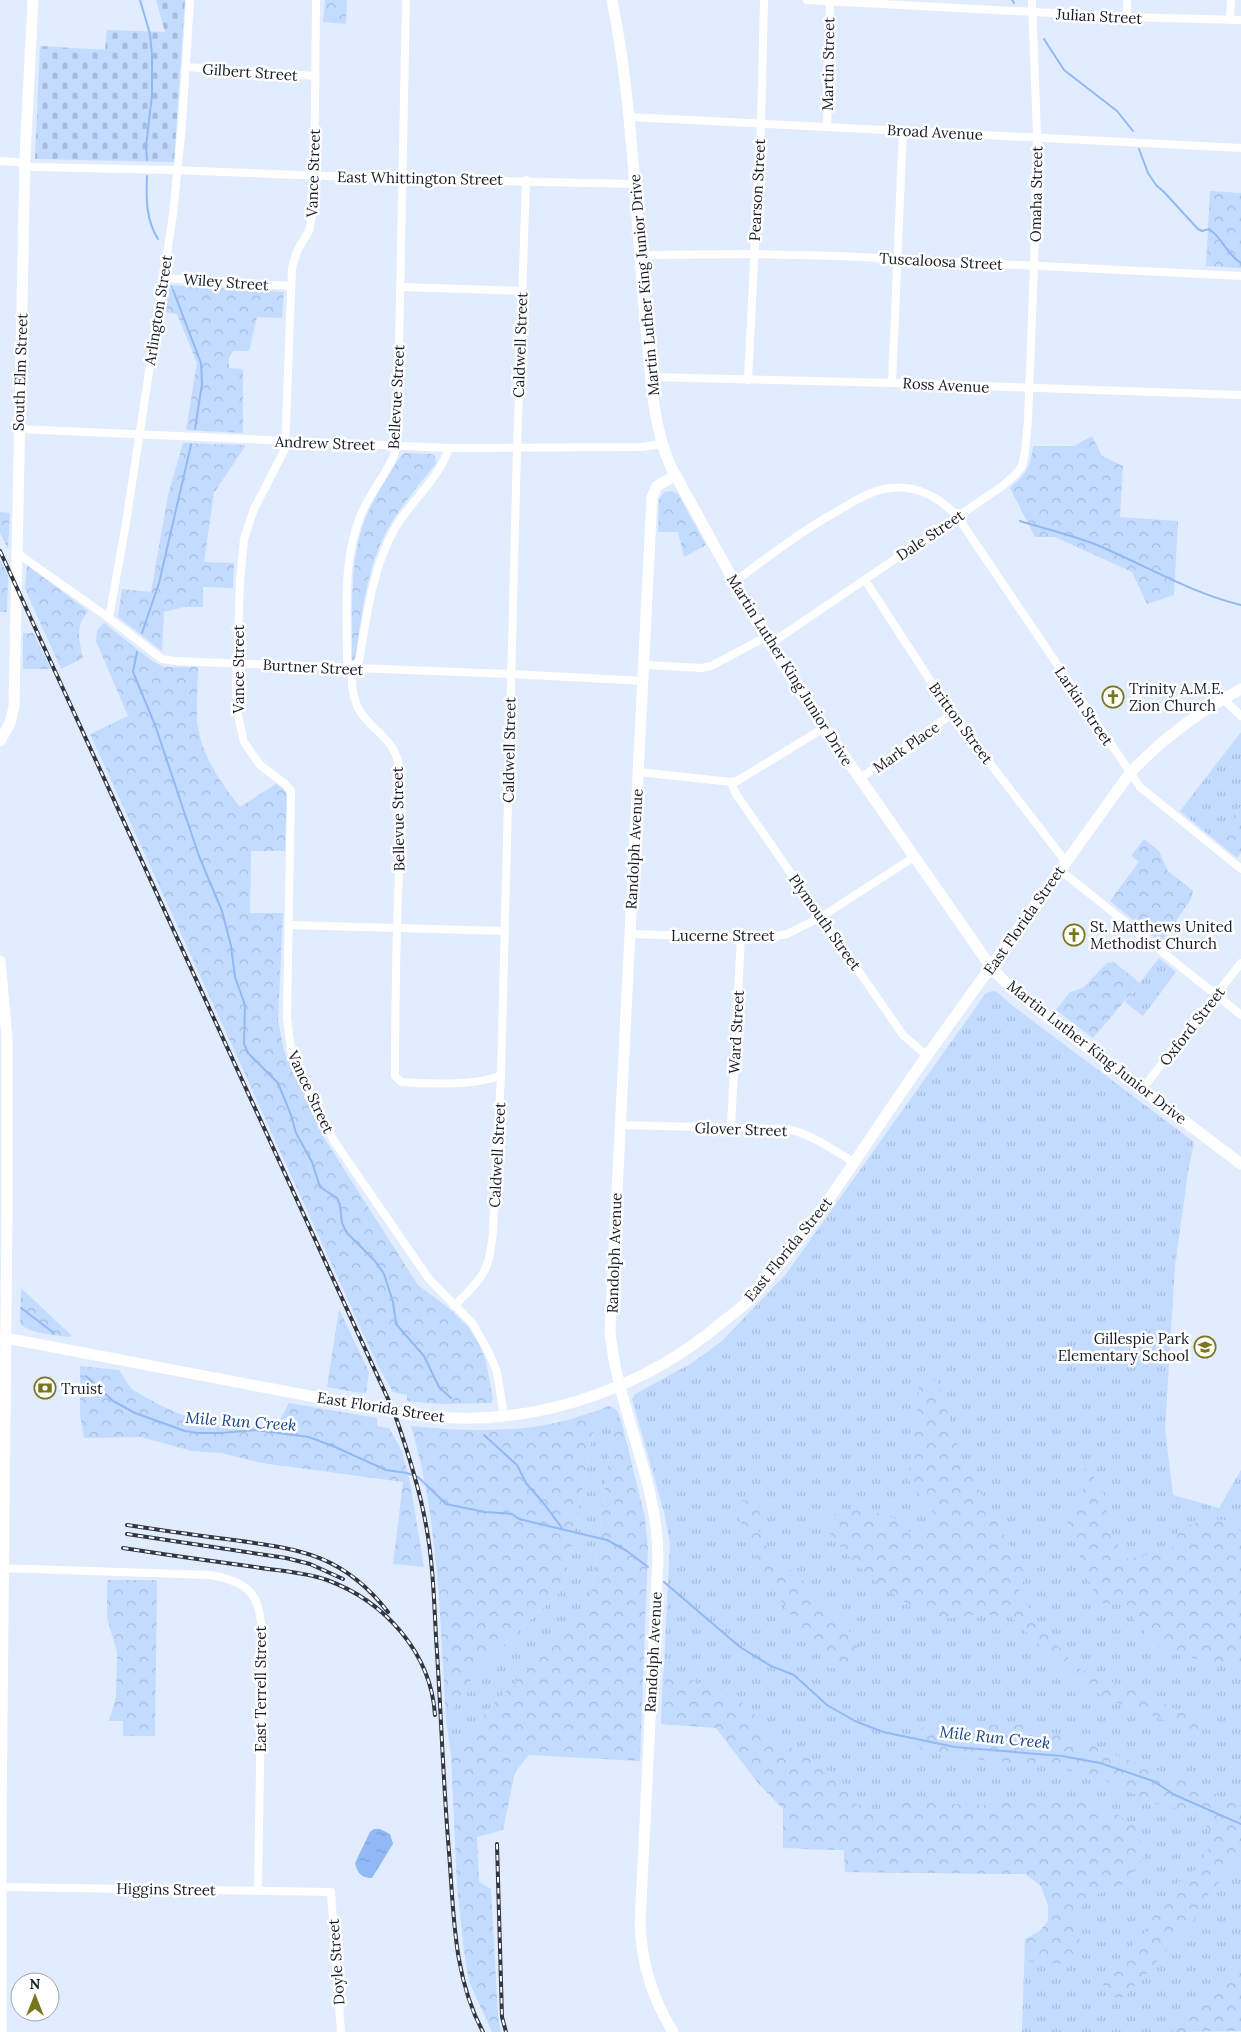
<svg xmlns="http://www.w3.org/2000/svg" width="1241" height="2032" viewBox="0 0 1241 2032" font-family="Lora,serif">
  <style>
    .grass { fill: url(#grass-tufts) }
    .forest { fill: url(#forest-crowns) }
    .cemetery { fill: url(#cemetery-stones) }
    .water { fill: url(#water-ripples) }
    .lines { fill: none; stroke-linecap: round; stroke-linejoin: round }
    .stream { stroke: #92b9f6; stroke-width: 2 }
    .street { stroke: #fff; stroke-width: 8 }
    .secondary { stroke: #fff; stroke-width: 11 }
    .rail-casing { stroke: #303743; stroke-width: 4 }
    .rail { stroke: #fff; stroke-width: 2; stroke-dasharray: 5.5; stroke-linecap: butt }
    .labels { text-anchor: middle; dominant-baseline: central; stroke-width: 5; stroke-linejoin: round; paint-order: stroke }
    .street-label { font-size: 15px; fill: #161c27; stroke: #fff }
    .poi-label { font-size: 15px; fill: #161c27; stroke: #fff; text-anchor: start }
    .water-label { font-size: 16px; font-style: italic; fill: #144288; stroke: #fff }
  </style>
  <defs>
    <pattern id="grass-tufts" width="24" height="20" patternUnits="userSpaceOnUse" patternTransform="scale(1.25)"><rect width="24" height="20" fill="#c3dbff"/><path d="M3 7l-1-3M5 7V3M7 7l1-3M15 17l-1-3M17 17v-4M19 17l1-3" fill="none" stroke="#a7bbdb"/></pattern>
    <pattern id="forest-crowns" width="20" height="18" patternUnits="userSpaceOnUse" patternTransform="scale(1.25)"><rect width="20" height="18" fill="#c3dbff"/><path d="M2 6a3 3 0 1 1 6 0M12 15a3 3 0 1 1 6 0" fill="none" stroke="#a7bbdb"/></pattern>
    <pattern id="cemetery-stones" width="16" height="16" patternUnits="userSpaceOnUse" patternTransform="scale(1.25)"><rect width="16" height="16" fill="#c3dbff"/><path d="M2 7V4a2 2 0 0 1 4 0v3zM10 15v-3a2 2 0 0 1 4 0v3z" fill="#a7bbdb"/></pattern>
    <pattern id="water-ripples" width="26" height="14" patternUnits="userSpaceOnUse" patternTransform="scale(1.25)"><rect width="26" height="14" fill="#92b9f6"/><path d="M2 4q2-2 4 0t4 0M15 11q2-2 4 0t4 0" fill="none" stroke="#7d9ed3"/></pattern>
  </defs>
  <rect width="100%" height="100%" fill="#e1ecfe"/>
  <g class="grass">
    <path d="M1241 732V806L1215 840 1180 811Z"/>
    <path d="M1159 958 1176 972 1143 1016 1125 1002Z"/>
    <path d="M993 991 997 992 1013 1006 1194 1142 1188 1172 1175 1266 1165 1429 1173 1495 1219 1508 1241 1470V1981L1183 2032H1022L1025 1939 1040 1931 1048 1921V1905L1041 1886 1026 1874 845 1872 844 1850 800 1849 801 1786 758 1783 716 1727 661 1724 670 1542 664 1512 632 1399 635 1394 692 1363 722 1341 786 1274 986 993Z"/>
    <path d="M608 1406C617 1408 618 1411 621 1420L613 1426 592 1591 583 1615 495 1702 451 1756 446 1720 478 1669 559 1593 565 1581 597 1411Z"/>
  </g>
  <g class="forest">
    <path d="M325 0H347L346 24 323 22Z"/>
    <path d="M1210 191 1241 193V268L1206 266Z"/>
    <path d="M169 285 284 292 282 318 257 317 249 351H233L229 358V368L243 369V433L186 430 197 363 177 314 164 312 167 288Z"/>
    <path d="M1092 436 1102 456 1123 466 1120 517 1178 521 1174 595 1147 604 1132 572 1055 537H1035L1010 488C1027 473 1030 468 1033 446H1074Z"/>
    <path d="M183 443 246 445 214 493 204 562 234 563 233 588 203 587V607H184L164 612 162 651 118 617 122 589 151 592 168 495Z"/>
    <path d="M405 453 432 454 435 456 436 463C420 484 402 504 389 527 366 567 362 615 355 660H352C353 617 349 572 361 531 369 504 386 480 400 457Z"/>
    <path d="M671 491 678 494 706 545 684 557 678 532H658L659 499 664 492Z"/>
    <path d="M0 512 10 513 8 549 0 533Z"/>
    <path d="M0 560 8 575 7 612H0Z"/>
    <path d="M27 565 88 611C75 628 79 638 83 658L61 669 25 589Z"/>
    <path d="M104 623 152 661 164 667H198C198 685 196 704 197 721 201 755 220 782 240 807L276 784 283 789 287 795 285 851H251L250 913H283L278 1020 284 1051 324 1138 418 1285 451 1310 468 1327 479 1344 486 1362 493 1399 491 1403 440 1404 407 1401V1395L393 1392 378 1366 90 734 128 716 96 641 97 630Z"/>
    <path d="M23 633H33L51 669H23Z"/>
    <path d="M1241 806V853L1237 858 1215 840Z"/>
    <path d="M1144 839 1159 851 1168 871 1193 891 1191 899 1161 943 1110 901 1139 862 1131 856Z"/>
    <path d="M1114 962 1140 983 1093 1038 1056 1010 1070 992 1083 988 1107 963Z"/>
    <path d="M21 1288 72 1336 67 1337C56 1335 26 1333 20 1323Z"/>
    <path d="M339 1309 369 1372 366 1393H360L327 1387Z"/>
    <path d="M80 1366 119 1370C123 1376 127 1384 132 1389 137 1393 144 1396 149 1399 184 1420 241 1435 280 1420L289 1403 377 1418V1426L389 1428 402 1451 410 1482 424 1567 393 1564 403 1482 262 1463 221 1453 192 1451 141 1437 84 1438 80 1415Z"/>
    <path d="M937 1379 962 1459 1026 1576 1019 1591 1035 1619 1077 1668 1118 1684 1206 1722 1200 1734 1106 1698 1069 1675 1011 1617 982 1614 943 1619 917 1611 869 1577 833 1539 823 1516 865 1509 896 1519 918 1540 941 1523 908 1479 916 1423 919 1385Z"/>
    <path d="M597 1411 565 1581 559 1593 478 1669 446 1720C440 1622 439 1521 411 1426 460 1431 512 1433 560 1422 573 1419 585 1414 597 1411Z"/>
    <path d="M621 1420 645 1518 648 1549 640 1761 529 1755 515 1772 503 1830 477 1837 479 1882 491 1889 498 2016 501 2032H492L469 1982 464 1951 457 1886 451 1756 495 1702 583 1615 592 1591 613 1426Z"/>
    <path d="M1087 1467 1104 1494 1109 1528 1125 1559 1171 1551 1179 1528C1199 1523 1226 1510 1241 1532V1673L1237 1669 1164 1651 1152 1640 1134 1620 1129 1605 1099 1603 1088 1579 1066 1519 1073 1507 1086 1497 1077 1474Z"/>
    <path d="M742 1500 760 1504 759 1531 773 1558 800 1577 858 1641 857 1655 845 1669 830 1668 780 1600 756 1557 743 1529 739 1514Z"/>
    <path d="M107 1580H157L155 1736H123V1721H109L116 1697 117 1652 107 1618Z"/>
    <path d="M663 1673 714 1687 751 1708 765 1732 841 1778 853 1803 876 1811 892 1810 901 1796 936 1798 948 1804 985 1805 1018 1798 1088 1803 1112 1811 1137 1828 1144 1857 1119 1889 1088 1896 1075 1921 1081 1946 1072 1965 1025 1961V1939L1040 1931 1048 1921V1905L1041 1886 1026 1874 845 1872 844 1850 783 1848V1809L758 1783 716 1728 661 1724Z"/>
    <path d="M991 1725H1023L1077 1740 1202 1788 1241 1806V1857L1208 1895 1194 1920 1125 1997 1109 1998 1103 1989 1105 1973 1147 1930 1160 1903 1176 1884 1198 1867 1209 1848 1210 1831 1201 1817 1176 1808 1153 1803 1095 1776 1049 1766 960 1758 922 1750 916 1743 921 1728 930 1726 966 1736H982Z"/>
    <path d="M1241 1961V2031L1172 2032 1236 1969Z"/>
  </g>
  <path class="cemetery" d="M156 0H185L174 162 35 159 40 46 105 50 107 30 165 32Z"/>
  <path class="water" d="M374 1829H380L390 1834 393 1844 372 1878C362 1878 357 1873 355 1863L370 1832Z"/>
  <g class="lines">
    <g class="stream">
      <path d="M140 0 150 34 152 55V95L146 147 147 160"/>
      <path d="M1012 0 1014 3"/>
      <path d="M1044 39 1064 70 1117 111 1133 131"/>
      <path d="M1139 149 1148 173 1156 185 1164 192 1198 229 1202 231 1209 229C1223 238 1226 254 1241 263"/>
      <path d="M147 176C146 199 146 220 158 239"/>
      <path d="M173 290 201 363 202 384 195 429"/>
      <path d="M1020 521C1048 530 1077 536 1104 548 1150 568 1192 593 1241 605"/>
      <path d="M142 633 159 583 191 445"/>
      <path d="M137 652 133 672 155 725 199 856 222 911 231 946 235 977 245 1005 244 1044 248 1053 278 1083 291 1115 296 1133 312 1162 320 1187 337 1198 340 1205 342 1223 347 1233 375 1261 384 1274 393 1302 396 1324 424 1356 439 1387 451 1398"/>
      <path d="M21 1308 54 1333"/>
      <path d="M86 1376 113 1401 135 1413 185 1431 198 1433H221L255 1430 309 1437 335 1447 386 1470 407 1473 418 1477 446 1504 485 1512 512 1514 519 1519 607 1540 627 1551 648 1567"/>
      <path d="M484 1435 517 1465 526 1483 545 1505 562 1528"/>
      <path d="M664 1582 740 1647 771 1666 794 1675 827 1705 855 1721 883 1732 955 1747 1062 1756 1100 1763 1153 1781 1175 1795 1241 1824"/>
    </g>
    <g class="street">
      <path d="M316 0 314 205 309 231 297 251 292 268 285 449 254 509 244 539 240 581 236 687 237 711 244 742 260 765 284 783 291 791 287 1018 291 1050 310 1095 334 1141 429 1279 473 1324 489 1353 497 1372 504 1416"/>
      <path d="M406 0 397 446C390 472 369 492 360 517 342 562 347 614 347 661L352 669C351 684 352 699 361 713 376 734 397 740 400 772 404 812 400 853 398 893 396 954 395 1015 395 1076L401 1082C427 1084 479 1086 501 1075"/>
      <path d="M807 0 1127 17 1241 20"/>
      <path d="M1127 17V0"/>
      <path d="M1230 20 1231 0"/>
      <path d="M186 67 315 76"/>
      <path d="M630 117 1241 148"/>
      <path d="M827 127 830 1"/>
      <path d="M0 161 17 162 32 167 171 170 402 179 635 184"/>
      <path d="M640 255 754 254 839 256 1241 276"/>
      <path d="M162 278 290 286"/>
      <path d="M401 287 522 291"/>
      <path d="M651 377 892 383 1241 395"/>
      <path d="M748 380 761 124 764 0"/>
      <path d="M892 383 903 130"/>
      <path d="M19 429 449 448 642 447 661 444"/>
      <path d="M17 553 109 618 162 659 175 661 511 674 644 681"/>
      <path d="M865 580 952 714 1066 862"/>
      <path d="M734 582C769 556 803 530 841 509 856 500 872 490 890 488 917 485 939 497 957 516L1140 787 1241 869"/>
      <path d="M109 618 126 523 173 214 182 124 190 0"/>
      <path d="M770 644 1001 487 1015 475 1022 466 1025 452 1028 420 1034 266 1037 136 1032 0"/>
      <path d="M645 665 702 668 711 666 766 637"/>
      <path d="M352 669 359 661C367 615 372 569 395 528 411 501 439 479 449 448"/>
      <path d="M1223 699 1241 716"/>
      <path d="M639 772 731 782 737 781 824 728"/>
      <path d="M859 779 952 714"/>
      <path d="M731 782 736 794 903 1035 927 1056"/>
      <path d="M1060 870 1241 1015"/>
      <path d="M289 925 505 931"/>
      <path d="M630 934 741 937H771L787 934 821 917 914 857"/>
      <path d="M1143 1088 1241 963"/>
      <path d="M619 1125 788 1129C813 1135 832 1149 855 1163"/>
      <path d="M731 1127 741 937"/>
      <path d="M454 1306C483 1277 490 1272 493 1230L501 1075 517 449 526 180"/>
      <path d="M0 1568 211 1575C255 1584 260 1597 262 1639L258 1890"/>
      <path d="M1 1887 331 1892 341 2032"/>
    </g>
    <g class="secondary">
      <path d="M612 0C634 109 635 219 646 329 651 375 652 425 671 467L752 614 802 695 991 967 1005 982 1042 1013 1241 1164"/>
      <path d="M0 741 10 723 14 707 25 156 33 0"/>
      <path d="M0 961 7 1038V1214L1 1823V2032"/>
      <path d="M0 1337 394 1412C415 1415 435 1418 456 1418 550 1421 649 1384 720 1324 731 1315 743 1307 752 1297 819 1223 869 1137 926 1057 994 963 1062 868 1130 773 1163 738 1198 712 1241 689"/>
      <path d="M673 2032C652 1997 642 1965 640 1924L658 1558C658 1480 617 1409 610 1331L652 497 657 486 676 475"/>
    </g>
    <g class="rail-casing">
      <g id="rail">
        <path d="M0 551 394 1412C407 1449 419 1486 426 1525 433 1562 434 1600 436 1637 441 1709 443 1781 449 1852 454 1914 453 1976 483 2032"/>
        <path d="M127 1525C160 1530 193 1535 226 1539 297 1549 341 1552 388 1612"/>
        <path d="M127 1534 286 1558 310 1564 343 1579"/>
        <path d="M123 1548C167 1555 211 1561 255 1567 279 1571 304 1572 327 1580 384 1601 431 1652 435 1715"/>
        <path d="M497 1844 502 2017 506 2032"/>
      </g>
    </g>
    <use href="#rail" class="rail"/>
  </g>
  <defs>
    <g id="church-ring" transform="scale(1.125)"><circle r="9.5" fill="#fff" stroke="#78771e" stroke-width="1.5"/><path d="M-1.2-6h2.4v3.5h3.3v2.4h-3.3V6h-2.4V-.1h-3.3v-2.4h3.3Z" fill="#78771e"/></g>
    <g id="school-ring" transform="scale(1.125)"><circle r="9.5" fill="#fff" stroke="#78771e" stroke-width="1.5"/><path d="M0-5L7-2L0 1L-7-2ZM-4 1L0 2.5L4 1V4Q0 6-4 4Z" fill="#78771e"/></g>
    <g id="bank-ring" transform="scale(1.125)"><circle r="9.5" fill="#fff" stroke="#78771e" stroke-width="1.5"/><path d="M-6-4H6V4H-6ZM0-2.3a2.3 2.3 0 1 0 0 4.6a2.3 2.3 0 1 0 0-4.6Z" fill="#78771e"/></g>
  </defs>
  <g fill-rule="evenodd">
    <use href="#church-ring" x="1113" y="697"/>
    <use href="#church-ring" x="1074" y="935"/>
    <use href="#school-ring" x="1205" y="1347"/>
    <use href="#bank-ring" x="45" y="1388"/>
  </g>
  <g class="labels">
    <g class="street-label">
      <text transform="translate(1099 16) rotate(3)">Julian Street</text>
      <text transform="translate(828 64) rotate(-89)">Martin Street</text>
      <text transform="translate(250 72) rotate(4)">Gilbert Street</text>
      <text transform="translate(935 132) rotate(3)">Broad Avenue</text>
      <text transform="translate(313 173) rotate(-88)">Vance Street</text>
      <text transform="translate(420 178) rotate(1)">East Whittington Street</text>
      <text transform="translate(757 190) rotate(-87)">Pearson Street</text>
      <text transform="translate(1036 194) rotate(-89)">Omaha Street</text>
      <text transform="translate(941 261) rotate(3)">Tuscaloosa Street</text>
      <text transform="translate(226 282) rotate(4)">Wiley Street</text>
      <text transform="translate(644 285) rotate(-95)">Martin Luther King Junior Drive</text>
      <text transform="translate(158 310) rotate(-81)">Arlington Street</text>
      <text transform="translate(520 345) rotate(-88)">Caldwell Street</text>
      <text transform="translate(20 372) rotate(-88)">South Elm Street</text>
      <text transform="translate(946 385) rotate(3)">Ross Avenue</text>
      <text transform="translate(396 397) rotate(-87)">Bellevue Street</text>
      <text transform="translate(325 443) rotate(2)">Andrew Street</text>
      <text transform="translate(930 535) rotate(-34)">Dale Street</text>
      <text transform="translate(313 667) rotate(3)">Burtner Street</text>
      <text transform="translate(238 669) rotate(-90)">Vance Street</text>
      <text transform="translate(790 670) rotate(58)">Martin Luther King Junior Drive</text>
      <text transform="translate(1084 706) rotate(56)">Larkin Street</text>
      <text transform="translate(961 723) rotate(54)">Britton Street</text>
      <text transform="translate(906 747) rotate(-35)">Mark Place</text>
      <text transform="translate(509 750) rotate(-89)">Caldwell Street</text>
      <text transform="translate(398 819) rotate(-91)">Bellevue Street</text>
      <text transform="translate(634 849) rotate(-87)">Randolph Avenue</text>
      <text transform="translate(1024 920) rotate(-55)">East Florida Street</text>
      <text transform="translate(825 922) rotate(55)">Plymouth Street</text>
      <text x="723" y="935">Lucerne Street</text>
      <text transform="translate(1192 1026) rotate(-52)">Oxford Street</text>
      <text transform="translate(736 1032) rotate(-87)">Ward Street</text>
      <text transform="translate(1097 1052) rotate(38)">Martin Luther King Junior Drive</text>
      <text transform="translate(311 1092) rotate(65)">Vance Street</text>
      <text transform="translate(741 1129) rotate(2)">Glover Street</text>
      <text transform="translate(497 1155) rotate(-87)">Caldwell Street</text>
      <text transform="translate(788 1249) rotate(-51)">East Florida Street</text>
      <text transform="translate(614 1253) rotate(-88)">Randolph Avenue</text>
      <text transform="translate(381 1407) rotate(9)">East Florida Street</text>
      <text transform="translate(653 1652) rotate(-87)">Randolph Avenue</text>
      <text transform="translate(260 1689) rotate(-90)">East Terrell Street</text>
      <text transform="translate(166 1889) rotate(1)">Higgins Street</text>
      <text transform="translate(336 1962) rotate(-94)">Doyle Street</text>
    </g>
    <g class="poi-label">
      <text x="1129" y="688">Trinity A.M.E.<tspan x="1129" dy="17">Zion Church</tspan></text>
      <text x="1090" y="926">St. Matthews United<tspan x="1090" dy="17">Methodist Church</tspan></text>
      <text x="1189" y="1338" text-anchor="end">Gillespie Park<tspan x="1189" dy="17">Elementary School</tspan></text>
      <text x="61" y="1388">Truist</text>
    </g>
    <g class="water-label">
      <text transform="translate(241 1421) rotate(4)">Mile Run Creek</text>
      <text transform="translate(995 1737) rotate(6)">Mile Run Creek</text>
    </g>
  </g>
  <g transform="translate(35 1997)"><circle r="24" fill="#ffffff" stroke="#a2a4a9"/>
  <path d="M0-4L9 19L0 12L-9 19Z" fill="#78771e"/>
  <text y="-8" font-size="14" font-weight="bold" text-anchor="middle" fill="#161c27">N</text>
  </g>
</svg>
